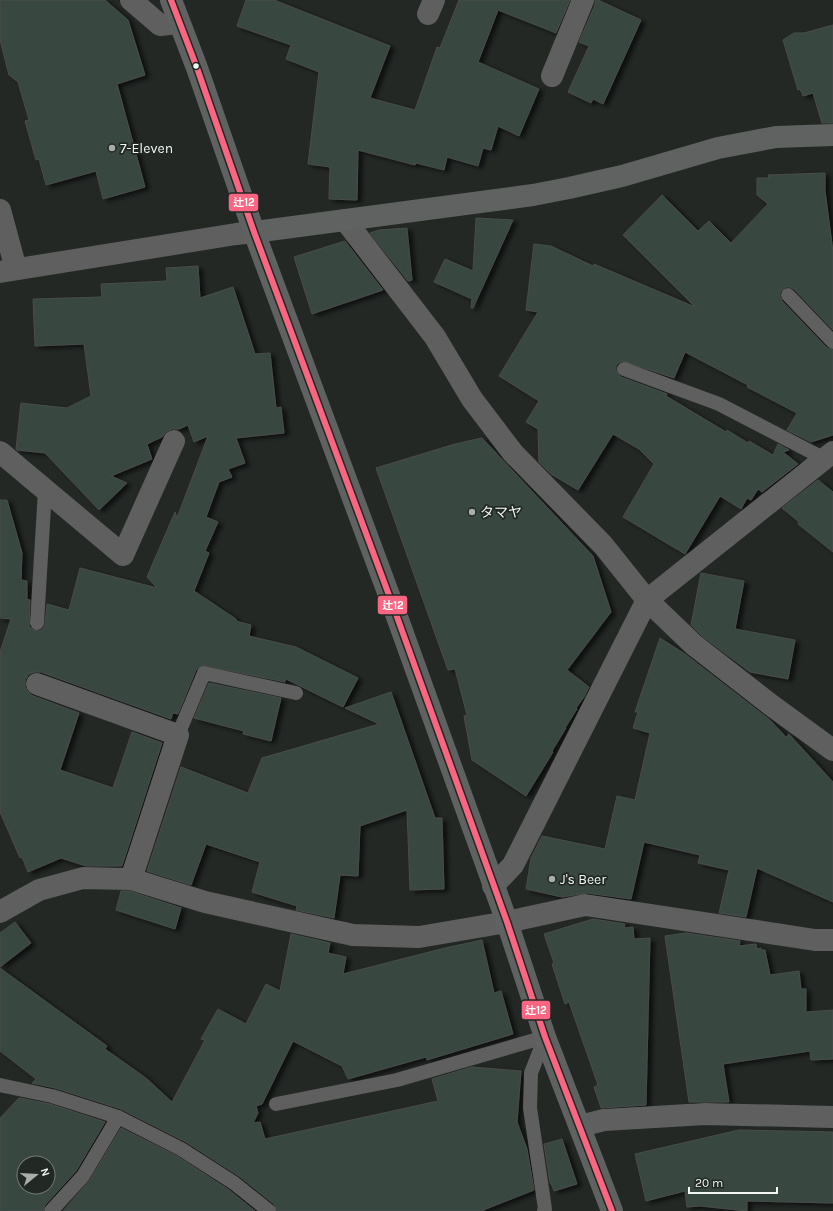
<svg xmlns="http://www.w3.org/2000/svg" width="833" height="1211" viewBox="0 0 833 1211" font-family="Karla,'Noto Sans JP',sans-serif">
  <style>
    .building { fill: #37463f; stroke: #494d4a; fill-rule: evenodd; filter: url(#shadow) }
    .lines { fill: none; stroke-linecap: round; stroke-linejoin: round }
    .lane { stroke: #5e5f5e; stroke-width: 14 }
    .street { stroke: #5e5f5e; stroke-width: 22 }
    .secondary { stroke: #5f6260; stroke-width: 22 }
    .bus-1-casing { stroke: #222924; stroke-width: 9 }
    .bus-1 { stroke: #fa6682; stroke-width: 6 }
    .bus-dot { fill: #f1f6f3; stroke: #222924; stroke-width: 1.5 }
    .poi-dot { fill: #a9aeab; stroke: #222924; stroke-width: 1.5 }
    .labels { text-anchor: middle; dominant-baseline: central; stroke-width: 3.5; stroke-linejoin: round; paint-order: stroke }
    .poi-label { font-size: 14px; fill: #f1f6f3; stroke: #222924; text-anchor: start }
    .line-badge { stroke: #222924; stroke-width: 1.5 }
    .badge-label { font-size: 11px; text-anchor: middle; font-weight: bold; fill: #fff }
  </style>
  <defs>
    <filter id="shadow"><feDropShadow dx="4.5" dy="2.5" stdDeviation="2" flood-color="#0009"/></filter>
  </defs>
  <rect width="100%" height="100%" fill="#232825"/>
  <g class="building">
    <path d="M0 0H105L128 20 145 75 117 84 145 187 103 199 96 171 46 185 39 159 36 160 25 121 29 120 18 82 9 75 0 40Z"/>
    <path d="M246 0H274L390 46 370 98 415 110 437 47 440 48 459 0H570L556 33 498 10 478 62 539 89 519 136 498 126 491 150 483 148 478 166 447 157 444 170 416 163 415 165 358 150 357 200 329 199 330 167 308 164 319 72 286 59 291 45 237 26Z"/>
    <path d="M595 0H598L641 20 603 104 593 99 591 103 568 92 589 46 579 42 595 5Z"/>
    <path d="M833 25V123H822L813 93 803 96 800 89 798 90 783 40 794 33H804Z"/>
    <path d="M825 173V191L833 252V330L794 289 790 287H786L780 292V297L782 301 827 348 833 350V435L811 442 787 430 797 413 747 387 748 385 685 352 674 378 623 361 618 363 616 366V371L621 377 667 394 666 396 726 432 727 430 748 443 749 441 773 455 778 444 789 450 783 452 798 464 762 492 758 489 751 500 747 498 741 509 720 496 685 554 623 517 654 464 639 449 613 434 578 490 551 474 539 462 538 429 526 422 539 401 499 376 538 312 526 310 534 244 551 246 593 266 594 264 695 307 623 235 662 195 698 231 709 221 731 243 768 204 757 195V178H769L768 175Z"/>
    <path d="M476 218 513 220 473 308H471L472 299 434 282 445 259 473 271Z"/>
    <path d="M407 228 412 280 408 281 370 233 379 230Z"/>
    <path d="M345 241 383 290 312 314 294 257Z"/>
    <path d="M198 266 200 298 233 287 255 354 270 353 276 408 281 407 284 433 236 438 245 463 228 469 232 477 219 482 206 517 218 522 205 551 209 553 194 591 236 619V621L251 625 249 636 296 647 358 678 343 707 286 679 285 682 202 665 196 670 178 714 173 713 171 719 41 672H35L29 674 25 680V687L28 692 33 696 79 713 60 770 113 788 132 732 162 743 122 866H86L61 858 28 872 22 857 20 858 0 812V652L11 619 0 618V500H7L22 553 21 580 27 581V599L30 600 29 626 33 630 40 631 44 628 45 624 47 604 69 610 80 568 157 588 147 577 175 512 177 518 208 436 194 442 188 425 179 429H172L167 431 162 437 147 444 152 459 111 476 127 483 99 510 45 453 17 450 16 449 21 403 67 408 91 396 84 344 35 346 33 299 102 297 101 284 167 281 166 268Z"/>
    <path d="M482 438 593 556 611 612 567 670 589 687 584 697 576 708 577 709 565 728H566L552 751 553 752 526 796 472 760 464 716 467 715 455 669 448 670 376 468 455 444Z"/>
    <path d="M818 480 833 492V552L798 524 799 522 782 508Z"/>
    <path d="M701 573 744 581 735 629 795 640 788 679 750 672 702 636 691 625Z"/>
    <path d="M660 638 685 654 770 720 786 737 789 734 833 782V902L757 868 746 917 719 913 729 870 698 863 700 855 644 842 631 899 587 893 562 897 526 889 531 858 542 836 605 849 617 796 635 800 650 733 633 728 638 712H635Z"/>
    <path d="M209 683 281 698 271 741 243 734 244 731 194 718Z"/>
    <path d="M391 692 435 818H442L444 889 410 890 407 810 360 826 358 876 340 875 334 918 296 910 297 906 252 892 260 862 206 844 191 885 147 871 181 767 248 793 262 758 379 724 345 708Z"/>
    <path d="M121 891H129L181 908 175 929 116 910Z"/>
    <path d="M593 919 625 924 624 928 633 927 634 939 650 938 646 1105 601 1108 594 1087 598 1085 569 1002 565 1004 552 964 554 963 544 934Z"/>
    <path d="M15 922 31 943 0 967V933Z"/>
    <path d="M686 933 740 941 739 946 756 944 757 949 761 948V950H765L770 975 799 971 801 989H806V1012L833 1010V1059L811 1060 810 1051 723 1064 729 1102H689L665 936Z"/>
    <path d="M291 934 330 943 328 953 346 957 343 974 445 948 482 940 494 993 501 991 513 1034 427 1060 426 1057 348 1079 342 1066 293 1041 262 1104 256 1106 258 1113 253 1123 260 1122 265 1139 438 1101 432 1079 472 1067 521 1071 517 1122 527 1149 534 1190 481 1211H277L274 1204 239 1176 186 1142 121 1109 55 1088 32 1083 36 1079 0 1051V968L107 1046 105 1049 146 1078 172 1102 205 1040 201 1039 218 1009 246 1024 266 984 280 991Z"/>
    <path d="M19 1098 50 1104 105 1122 76 1171 45 1205 43 1211H0V1118ZM24 1163H48V1187H24Z"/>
    <path d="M121 1128 177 1156 229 1190 255 1211H63L90 1180Z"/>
    <path d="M739 1130 833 1132V1203L747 1201V1211L700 1206 687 1207 685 1191 646 1201 635 1154Z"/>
    <path d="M562 1139 577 1184 554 1191 551 1183H550L544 1144Z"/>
  </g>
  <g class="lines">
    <g class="lane">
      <path d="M788 295 833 342"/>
      <path d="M624 369 719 404 825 459"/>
      <path d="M37 623 45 490"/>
      <path d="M178 735 204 673 296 693"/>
      <path d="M0 1085 52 1096 118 1117 181 1149 234 1183 269 1211"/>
      <path d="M276 1104 397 1080 545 1037"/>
      <path d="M51 1211 83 1176 118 1117"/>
      <path d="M544 1211 545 1209 530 1108 531 1073 545 1037"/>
    </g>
    <g class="street">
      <path d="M131 0 160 25 179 23"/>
      <path d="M428 14 434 0"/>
      <path d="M552 76 583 0"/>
      <path d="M0 210 16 269"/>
      <path d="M345 220 435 337 472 399 513 453 603 545 647 600 694 645 771 705 833 750"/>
      <path d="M0 272 236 234 254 232"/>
      <path d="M0 452 123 555 174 441"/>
      <path d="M37 684 178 735 131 879"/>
      <path d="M493 886 513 865 647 600 833 452"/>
      <path d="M0 912 39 890 83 878 131 879 205 902 353 935 419 937 507 922 585 905 815 940H833"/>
      <path d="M580 1126 604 1120 705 1114 833 1117"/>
    </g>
    <g class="secondary">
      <path d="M171 0 197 68 254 232 396 614 507 922 545 1037 612 1211"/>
      <path d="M254 232 533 195 569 188 622 176 718 148 776 137 833 135"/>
    </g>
    <g class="bus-1-casing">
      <path id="bus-1" d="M171 0 197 68 254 232 396 614 507 922 545 1037 612 1211"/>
    </g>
    <use href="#bus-1" class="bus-1"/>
  </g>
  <circle class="bus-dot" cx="196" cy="66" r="3.5"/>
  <g class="poi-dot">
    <circle cx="112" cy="148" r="4"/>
    <circle cx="472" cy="512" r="4"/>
    <circle cx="552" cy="879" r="4"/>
  </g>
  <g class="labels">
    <g class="poi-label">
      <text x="120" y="148">7-Eleven</text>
      <text x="480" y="512">タマヤ</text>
      <text x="560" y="879">J's Beer</text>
    </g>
  </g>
  <g class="line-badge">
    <rect x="228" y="193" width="31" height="19" rx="4" fill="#fa6682"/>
    <rect x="377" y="595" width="31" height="20" rx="4" fill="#fa6682"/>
    <rect x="521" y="1000" width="30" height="20" rx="4" fill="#fa6682"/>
  </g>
  <g class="badge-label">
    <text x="244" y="206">辻12</text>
    <text x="393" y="609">辻12</text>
    <text x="536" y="1014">辻12</text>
  </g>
  <g transform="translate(36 1175) rotate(72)"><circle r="19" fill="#222924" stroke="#757b77"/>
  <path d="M0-3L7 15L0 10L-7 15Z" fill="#a9aeab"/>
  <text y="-6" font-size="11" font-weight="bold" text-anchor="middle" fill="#f1f6f3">N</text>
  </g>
  <path d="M689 1187v6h88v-6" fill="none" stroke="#f1f6f3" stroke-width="2"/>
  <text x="695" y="1187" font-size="12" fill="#f1f6f3" stroke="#222924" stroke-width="3" paint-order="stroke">20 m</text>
</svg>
